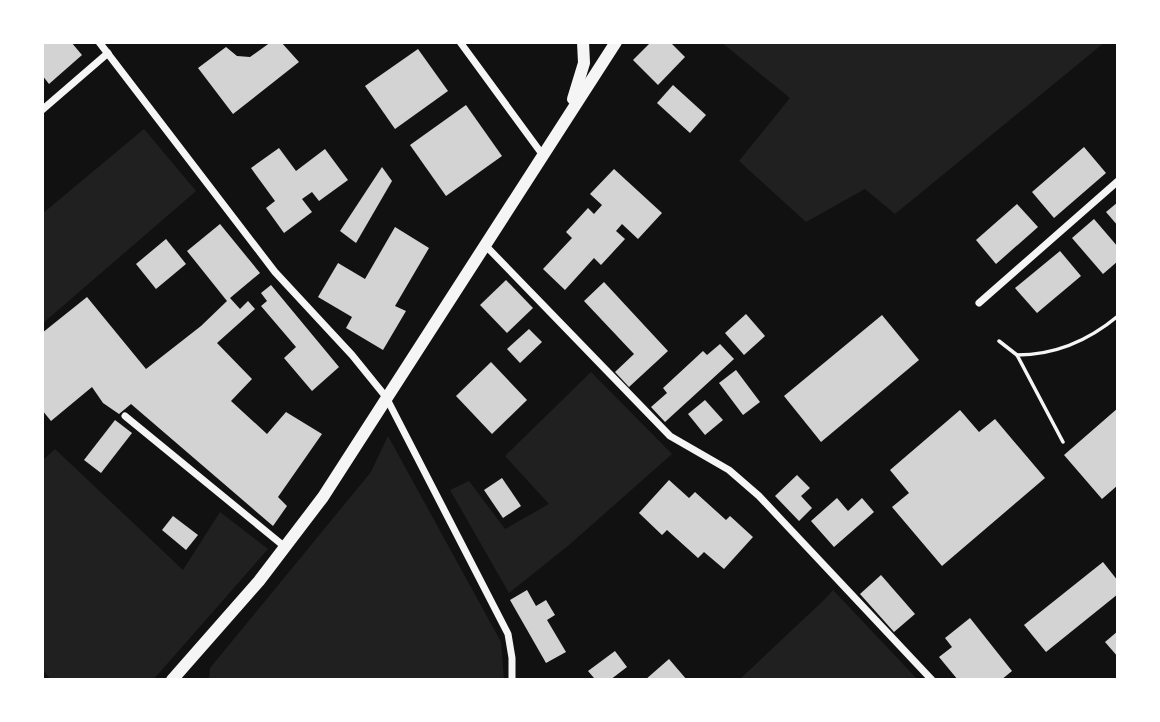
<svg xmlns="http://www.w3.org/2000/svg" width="1160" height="722" viewBox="0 0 1160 722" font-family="Ubuntu,sans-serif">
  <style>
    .green { fill: #202020 }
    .building { fill: #d3d3d3 }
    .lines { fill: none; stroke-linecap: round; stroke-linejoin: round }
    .path { stroke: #f5f5f5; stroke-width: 3.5 }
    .minor { stroke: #f5f5f5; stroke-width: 7 }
    .tertiary { stroke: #f5f5f5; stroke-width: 12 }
  </style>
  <rect width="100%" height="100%" fill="#111"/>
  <g class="green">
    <path d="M721 42H1105L895 214 865 189 806 222 739 161 790 98Z"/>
    <path d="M144 129 196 191 42 324V214Z"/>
    <path d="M591 372 672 454 569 545 509 593 450 490 469 481 505 529 549 504 505 456Z"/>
    <path d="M388 436 501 642 504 680H209L210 668 371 472Z"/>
    <path d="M55 449 183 570 220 512 268 549 153 680H51L42 669V461Z"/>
    <path d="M833 590 918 680H739L824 600Z"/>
  </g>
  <g class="building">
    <path d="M42 42H71L82 55 49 84 42 75Z"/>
    <path d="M271 42H281L299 62 233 114 198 68 226 47 237 56 250 57Z"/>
    <path d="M651 42H670L685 57 658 85 633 60Z"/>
    <path d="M418 49 448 91 395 129 365 86Z"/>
    <path d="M673 85 706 115 690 133 657 103Z"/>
    <path d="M466 105 502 156 446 196 410 145Z"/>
    <path d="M1084 147 1106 173 1054 218 1032 192Z"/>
    <path d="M279 148 296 171 325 149 348 180 319 201 312 192 302 199 312 212 284 233 266 208 275 201 251 168Z"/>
    <path d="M382 167 392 181 356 243 340 231Z"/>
    <path d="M614 169 662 213 638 239 622 224 616 231 625 239 601 265 594 258 565 290 543 269 572 238 566 232 588 208 594 214 602 205 590 194Z"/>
    <path d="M1118 202V226L1106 212Z"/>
    <path d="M1017 204 1038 227 996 264 976 240Z"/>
    <path d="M1094 219 1118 247V261L1103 274 1072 238Z"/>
    <path d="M220 224 260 273 230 298 240 309 248 301 255 309 217 343 252 379 231 401 267 434 286 412 322 434 278 497 287 506 273 526 131 404 119 414 103 403 92 387 51 421 42 410V333L87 297 146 369 201 326 227 301 187 251Z"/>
    <path d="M395 227 429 248 395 306 406 311 383 350 346 328 352 317 318 297 338 263 365 279Z"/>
    <path d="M166 239 186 264 156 289 136 264Z"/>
    <path d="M1060 251 1081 276 1037 313 1015 288Z"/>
    <path d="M506 280 533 308 507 333 480 305Z"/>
    <path d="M604 282 668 351 629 387 615 372 634 354 584 301Z"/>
    <path d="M271 285 339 367 312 391 284 358 296 347 261 306 267 301 261 293Z"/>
    <path d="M746 314 765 336 744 355 725 333Z"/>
    <path d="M882 315 919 360 821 442 784 396Z"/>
    <path d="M529 329 542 342 520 363 507 349Z"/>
    <path d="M720 344 734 359 665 422 651 407 667 393 663 388 703 351 707 355Z"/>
    <path d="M491 362 527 400 492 434 456 396Z"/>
    <path d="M736 370 760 402 743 415 719 383Z"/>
    <path d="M705 400 723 420 705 435 688 414Z"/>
    <path d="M1118 408V459L1116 461 1118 463V485L1102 499 1064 455Z"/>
    <path d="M960 410 979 432 995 419 1045 478 942 566 892 507 909 493 890 470Z"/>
    <path d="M115 420 132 433 101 473 84 460Z"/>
    <path d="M797 475 810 488 801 496 812 508 799 521 775 496Z"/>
    <path d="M502 478 521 506 503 518 484 490Z"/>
    <path d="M669 480 689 498 695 492 726 520 730 516 753 537 724 569 704 552 698 558 667 530 662 535 639 513Z"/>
    <path d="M837 498 848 511 862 498 874 512 834 547 811 521Z"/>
    <path d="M173 516 198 535 186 550 162 530Z"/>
    <path d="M1103 562 1118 581V594L1046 652 1024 625Z"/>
    <path d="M881 575 915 614 894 632 860 594Z"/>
    <path d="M527 590 536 606 546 600 555 615 547 620 566 652 546 663 510 600Z"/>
    <path d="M970 618 1012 671 1001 680H958L939 657 952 647 945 638Z"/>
    <path d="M1118 631V657L1105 642Z"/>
    <path d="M615 651 627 667 610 680H591L594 678 588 671Z"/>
    <path d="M669 659 687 680H645Z"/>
  </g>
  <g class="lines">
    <g class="path">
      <path d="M999 341 1017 355"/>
      <path d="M1063 442 1017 355C1056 355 1088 341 1118 316"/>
    </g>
    <g class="minor">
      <path d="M99 42 275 272 352 355 386 397 508 634 512 658V680"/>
      <path d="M460 42 542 154"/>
      <path d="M42 110 108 53"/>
      <path d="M485 245 670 436 729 470 759 496 932 680"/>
      <path d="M979 303 1118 181"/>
      <path d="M125 416 285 547"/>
    </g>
    <g class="tertiary">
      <path d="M573 99 584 63 583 42"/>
      <path d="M172 680 259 581 323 497 616 42"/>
    </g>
  </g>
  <rect width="1160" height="722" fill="none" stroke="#ffffff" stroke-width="88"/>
</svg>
